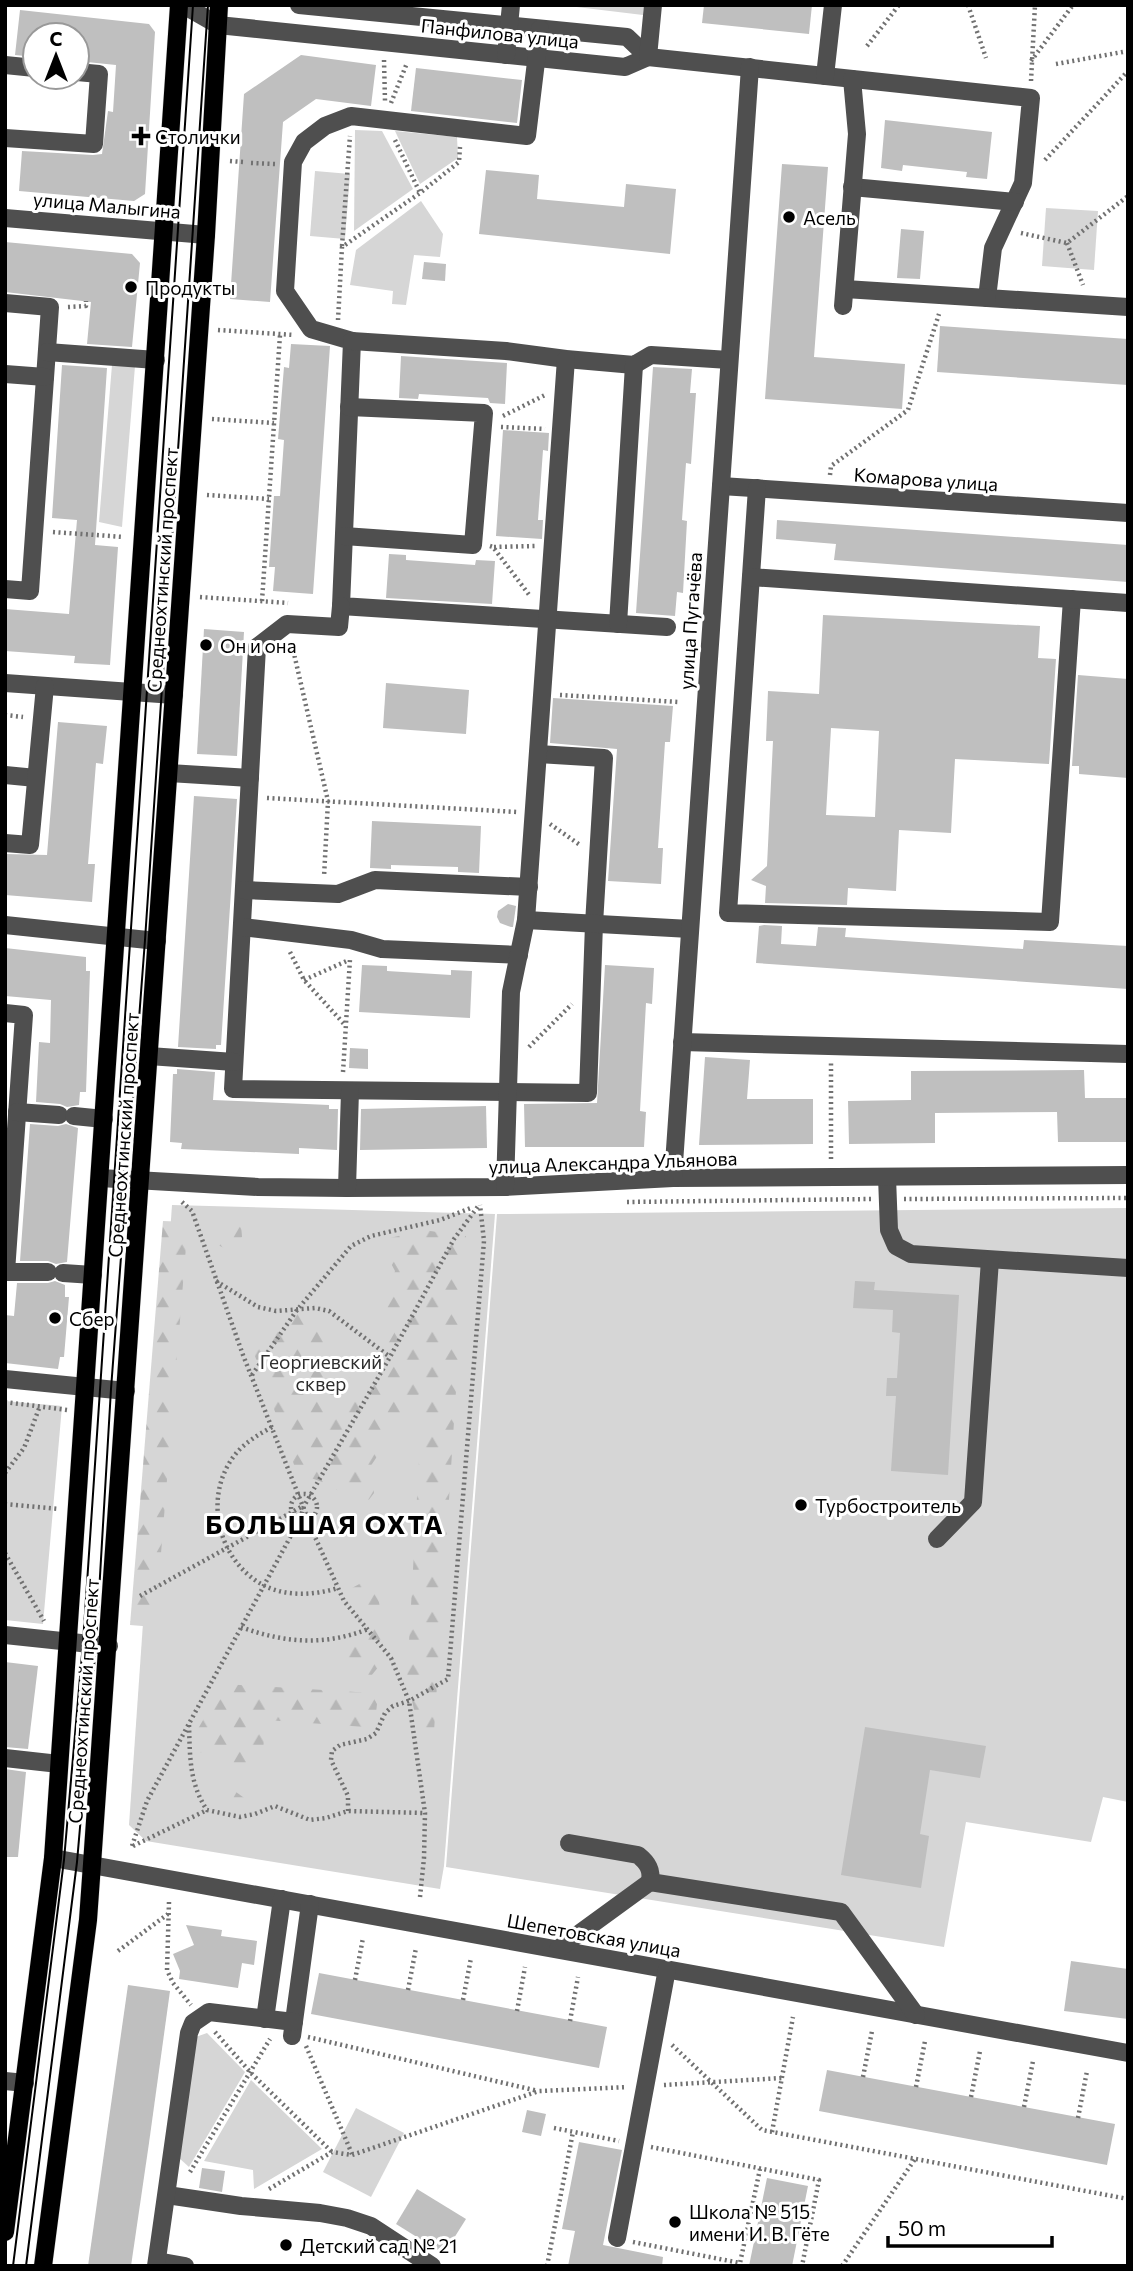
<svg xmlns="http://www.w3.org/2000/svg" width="1133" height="2271" viewBox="0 0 1133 2271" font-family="Commissioner,sans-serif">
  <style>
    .green { fill: #d6d6d6 }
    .forest { fill: url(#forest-firs) }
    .building { fill: #bfbfbf; fill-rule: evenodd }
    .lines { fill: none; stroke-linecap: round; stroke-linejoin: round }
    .major-casing { stroke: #dbdbdb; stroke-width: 19 }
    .path { stroke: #717171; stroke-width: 4.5; stroke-dasharray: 2 3.5; stroke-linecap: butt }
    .minor { stroke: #4f4f4f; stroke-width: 18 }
    .major { stroke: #000; stroke-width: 18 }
    .tram { stroke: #000; stroke-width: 2 }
    .poi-dot { fill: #000; stroke: #fff; stroke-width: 2.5 }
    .labels { text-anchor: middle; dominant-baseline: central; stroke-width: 6; stroke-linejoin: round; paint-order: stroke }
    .street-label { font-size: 19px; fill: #000; stroke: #fff }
    .poi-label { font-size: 19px; fill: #000; stroke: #fff; text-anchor: start }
    .park-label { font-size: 19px; fill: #2d2d2d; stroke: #fff }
    .district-label { font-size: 26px; font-weight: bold; letter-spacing: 2px; fill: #000; stroke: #fff }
  </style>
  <defs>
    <pattern id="forest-firs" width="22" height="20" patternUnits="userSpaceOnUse" patternTransform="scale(1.75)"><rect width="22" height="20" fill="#d6d6d6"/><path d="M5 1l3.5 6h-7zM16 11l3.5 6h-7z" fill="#b6b6b6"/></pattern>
  </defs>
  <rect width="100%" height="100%" fill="#fff"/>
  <g class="green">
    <path d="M560 5H644L643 15Z"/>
    <path d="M355 130 382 131 413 189 354 231Z"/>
    <path d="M395 131 457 137 458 158 420 184Z"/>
    <path d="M315 171 350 174 345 239 310 236Z"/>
    <path d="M421 201 443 234 440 257 414 255 406 305 392 304 393 291 350 285 356 250Z"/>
    <path d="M1046 208 1098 211 1094 270 1042 266Z"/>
    <path d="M112 365 135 366 122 527 99 522Z"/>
    <path d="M172 1205 495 1214 444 1866 440 1889 146 1841 129 1825Z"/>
    <path d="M1128 1208V1802L1103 1797 1091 1842 966 1822 944 1947 446 1867 497 1214Z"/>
    <path d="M5 1401 62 1406 43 1624 5 1620Z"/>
    <path d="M207 2033 245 2072 189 2167 178 2157 193 2038Z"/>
    <path d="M251 2080 322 2149 254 2189 253 2170 204 2161Z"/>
    <path d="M356 2108 404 2133 371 2197 323 2172Z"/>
  </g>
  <g class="forest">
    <path d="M230 1220 241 1223 242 1237 228 1250 216 1244 217 1230Z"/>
    <path d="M163 1221 188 1222 155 1627 130 1625Z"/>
    <path d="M423 1230 466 1236 433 1747 421 1741 407 1678 423 1388 370 1467 374 1493 368 1501H356L325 1483 297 1473 251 1345C272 1323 282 1302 316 1312L325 1341 327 1359 338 1374 354 1379H368L396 1330 391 1317 383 1309 395 1271 384 1250 390 1238Z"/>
    <path d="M363 1582 376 1584 384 1632V1660L371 1676H358L344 1662 340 1645 360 1626 352 1588Z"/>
    <path d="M224 1684 372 1693 377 1704 375 1722 366 1727 266 1720 263 1750 255 1773H227L219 1750 195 1753V1734Z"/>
    <path d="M232 1789 251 1803 234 1812 218 1800Z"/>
  </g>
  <g class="building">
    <path d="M704 5H812L809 34 702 23Z"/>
    <path d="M20 10 149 24 155 32 145 194 134 201 19 191 22 151 93 155 102 154 108 111 113 112 116 65 77 61V35H35V57L15 55Z"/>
    <path d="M301 55 376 65 371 106 316 99 283 122 270 302 230 299 244 94Z"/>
    <path d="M416 68 522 80 517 123 411 111Z"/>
    <path d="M885 120 992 132 987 179 966 177 967 172 903 165 902 171 881 168Z"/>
    <path d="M782 164 828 167 814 357 905 364 902 409 765 399Z"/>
    <path d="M486 170 539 175 537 199 624 207 626 184 676 189 670 254 479 234Z"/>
    <path d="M901 229 924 231 920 279 897 278Z"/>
    <path d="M5 242 132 254 140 263 132 347 87 344 91 302 5 292Z"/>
    <path d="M424 262 446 264 445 281 422 279Z"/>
    <path d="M940 326 1128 339V385L937 372Z"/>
    <path d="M291 344 330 346 313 594 273 591 275 567H269L274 496H280L284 440 278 439 284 367 289 368Z"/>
    <path d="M401 356 507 363 505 404 490 403 488 398 419 394 418 399 399 398Z"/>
    <path d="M62 365 107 368 95 545 118 547 110 665 74 663 75 656 5 651V609L69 614 77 520 52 518Z"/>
    <path d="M653 367 692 369 690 393H696L691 464 686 463 682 520 687 521 683 593 677 592 675 616 636 613Z"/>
    <path d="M503 430 549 433 548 451 543 450 538 520H543L542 539 496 536Z"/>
    <path d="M777 520 1128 545V582L834 560 836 544 776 539Z"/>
    <path d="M389 554 406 555V560L475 565 476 560 495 561 492 604 386 598Z"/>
    <path d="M823 615 1040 626 1038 658 1056 659 1049 764 955 759 951 833 899 830 896 891 848 888 847 905 765 903 766 886 751 880 767 866 773 741H766L768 691 819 694ZM831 728 879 731 875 817 826 815Z"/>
    <path d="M204 629 244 632 237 756 197 754Z"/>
    <path d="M1078 675 1128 679V778L1079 774V766H1072Z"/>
    <path d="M386 683 469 690 466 734 383 728Z"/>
    <path d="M553 698 673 706 670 742H665L658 848H663L661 884 608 881 617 749 550 743Z"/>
    <path d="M58 722 107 726 103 764 96 763 88 864H95L92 902 5 895V854L47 855Z"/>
    <path d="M194 796 237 799 221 1045H216V1049L178 1047Z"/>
    <path d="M372 821 481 826 479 873 458 872V867L391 865V869L370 868Z"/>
    <path d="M508 904 516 906 513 927H511L500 923 497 917 498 911Z"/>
    <path d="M764 925 782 926 781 944 816 946 818 927 846 928 845 937 1023 949 1024 940 1128 946V989L756 963 759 926Z"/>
    <path d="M5 948 86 957V971H90L86 1092H80L79 1105 67 1107 60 1104 36 1102 39 1042 50 1043 51 1000 5 996Z"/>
    <path d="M362 965 387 966V971L451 975V970L472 971 470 1018 359 1012Z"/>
    <path d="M605 965 654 968 652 1004 646 1003 640 1111 646 1112 644 1147H525L524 1104 597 1103Z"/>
    <path d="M350 1048 368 1049V1069L349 1068Z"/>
    <path d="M705 1057 750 1060 747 1099H813V1144L699 1145Z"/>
    <path d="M177 1069 215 1072 213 1100 329 1105V1109H338L337 1150 299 1148V1154L181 1149 182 1143 170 1142 173 1074H177Z"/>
    <path d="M1084 1070 1085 1098H1128V1142H1058L1057 1112 935 1113V1143L849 1144 848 1101 911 1100V1071Z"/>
    <path d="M486 1106 487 1148 360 1150 361 1109Z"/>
    <path d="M30 1124 58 1126 66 1124 78 1128 67 1262 56 1264 48 1261H20Z"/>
    <path d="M55 1281 65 1285V1297H69L64 1357H60L58 1369 5 1363V1315L14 1316 17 1283H48Z"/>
    <path d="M855 1281 875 1282 874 1290 959 1295 948 1475 891 1471 896 1396H886L887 1378H897L900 1333 892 1332 893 1310 853 1308Z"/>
    <path d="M5 1662 38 1666 28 1749 5 1747Z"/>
    <path d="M865 1727 986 1746 980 1778 930 1770 920 1834 929 1836 921 1888 841 1875Z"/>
    <path d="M5 1769 26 1772 18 1857H5Z"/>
    <path d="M186 1925 222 1930 221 1936 257 1941 254 1965 242 1963 238 1988 179 1979 180 1971 173 1954 194 1945Z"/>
    <path d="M1071 1961 1128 1969V2019L1064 2011Z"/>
    <path d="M319 1973 607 2027 599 2068 311 2014Z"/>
    <path d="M128 1985 170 1991 149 2143 131 2266H88Z"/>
    <path d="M827 2070 1115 2124 1107 2165 819 2111Z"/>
    <path d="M527 2110 546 2114 541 2136 522 2132Z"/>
    <path d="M579 2142 622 2150 603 2245 663 2257 662 2266H568L575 2231 562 2229Z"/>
    <path d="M202 2168 225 2171 222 2192 199 2188Z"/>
    <path d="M767 2178 808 2186 792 2266H749Z"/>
    <path d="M417 2189 466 2219 444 2254 396 2224Z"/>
  </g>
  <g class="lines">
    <g class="major-casing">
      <g id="major">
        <path d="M5 2232 53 1858 179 5"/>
        <path d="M43 2266 88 1920 92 1864 206 235 219 5"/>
      </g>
    </g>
    <g class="path">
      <path d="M968 5 986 58"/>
      <path d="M867 46 899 5"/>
      <path d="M384 60 385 101"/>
      <path d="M1031 61 1073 5"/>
      <path d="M1056 64 1128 51"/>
      <path d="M1031 81 1035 5"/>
      <path d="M391 103 407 63"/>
      <path d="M395 140 420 193"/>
      <path d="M1045 160 1128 71"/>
      <path d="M230 161 243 162"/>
      <path d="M251 163 275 164"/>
      <path d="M1021 233 1067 243 1128 196"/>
      <path d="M1067 243 1083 285"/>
      <path d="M342 246 350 136"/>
      <path d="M68 307 86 306V301"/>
      <path d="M338 320 342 247 420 193 459 162 460 147"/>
      <path d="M218 330 294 335"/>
      <path d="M503 416 545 395"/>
      <path d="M212 419 274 423"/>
      <path d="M501 427 545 429"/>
      <path d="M830 475 831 466 908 410 939 314"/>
      <path d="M207 495 269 499"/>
      <path d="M53 532 124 537"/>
      <path d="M490 546 493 547 530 596"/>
      <path d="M494 547 535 546"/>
      <path d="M200 597 288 603"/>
      <path d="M262 601 280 335"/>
      <path d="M292 645 328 801 324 877"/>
      <path d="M560 695 679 702"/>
      <path d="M5 715 23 717"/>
      <path d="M267 798 517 812"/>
      <path d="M550 824 580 845"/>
      <path d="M290 952 304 980 345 1025"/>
      <path d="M304 980 349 960"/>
      <path d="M529 1047 572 1004"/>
      <path d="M343 1072 350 959"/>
      <path d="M831 1159V1062"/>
      <path d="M904 1199 1128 1198"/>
      <path d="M182 1202 192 1211 243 1355 315 1537 344 1601 391 1658 409 1701 425 1813 424 1858 420 1897"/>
      <path d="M627 1202 871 1199"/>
      <path d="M216 1281 258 1307 276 1311 315 1308 329 1311 390 1357"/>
      <path d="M252 1375 297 1310 351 1246 371 1236 440 1220 471 1208"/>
      <path d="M5 1402 67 1410"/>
      <path d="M272 1427C261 1433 251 1439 241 1448 205 1484 212 1546 251 1577 275 1597 309 1597 338 1588"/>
      <path d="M5 1473 24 1448 40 1406"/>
      <circle cx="304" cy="1507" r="13"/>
      <path d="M5 1504 59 1509"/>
      <path d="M5 1553 44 1621"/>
      <path d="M140 1596 303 1506"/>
      <path d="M241 1627C284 1643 325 1646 368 1629"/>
      <path d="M189 1725C190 1756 189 1783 207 1810L240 1817 255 1814 275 1806 310 1820 326 1818 348 1811 425 1813"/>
      <path d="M348 1811V1796L331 1760 332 1751 340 1745 367 1739 376 1733 385 1713 393 1706 409 1701 448 1679 484 1241 480 1205"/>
      <path d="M132 1846 147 1801 300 1519 304 1506 390 1357 454 1239 479 1205"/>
      <path d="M133 1846 207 1810"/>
      <path d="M169 1902 167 1970 173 1983 191 2005"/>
      <path d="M118 1951 168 1914"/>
      <path d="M355 1980 363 1938"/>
      <path d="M408 1990 416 1948"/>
      <path d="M463 2000 471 1958"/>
      <path d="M517 2011 525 1967"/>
      <path d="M570 2021 578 1977"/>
      <path d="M215 2032 251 2073 332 2152"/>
      <path d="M308 2037 538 2091"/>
      <path d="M672 2045 762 2130 1128 2199"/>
      <path d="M306 2046 352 2154"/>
      <path d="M863 2077 872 2031"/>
      <path d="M664 2085 782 2078"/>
      <path d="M916 2087 925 2041"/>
      <path d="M971 2097 980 2051"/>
      <path d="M1024 2107 1033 2061"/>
      <path d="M1078 2118 1087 2071"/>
      <path d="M554 2128 619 2141"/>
      <path d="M772 2132 793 2017"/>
      <path d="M651 2147 819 2180 802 2266"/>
      <path d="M190 2172 270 2039"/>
      <path d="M269 2189 332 2152 352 2155 539 2091 627 2087"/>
      <path d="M633 2242 740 2263 760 2169"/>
      <path d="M547 2266 573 2132"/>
      <path d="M842 2266 915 2159"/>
    </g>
    <g class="minor">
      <path d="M183 5 218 25 625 67 648 57 627 37 299 5"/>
      <path d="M653 5 648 57 1031 98 1023 183 993 248 987 298 1128 307"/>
      <path d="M540 29 527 136 351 116 325 126 304 142 293 162 285 291 311 329 352 341 341 606 667 627"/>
      <path d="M506 55 511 5"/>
      <path d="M5 65 35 68"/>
      <path d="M825 76 833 5"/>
      <path d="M5 138 94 144 99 74 77 72"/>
      <path d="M852 187 1015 202"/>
      <path d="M5 218 206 235"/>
      <path d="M845 289 987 298"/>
      <path d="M5 303 50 307 30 591 5 589"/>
      <path d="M843 306 857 134 852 79"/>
      <path d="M352 341 506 351 566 359 634 365 651 355 729 360"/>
      <path d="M47 352 156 360"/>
      <path d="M5 374 45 377"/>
      <path d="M721 486 1128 513"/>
      <path d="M757 488 728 913 1050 922 1072 599"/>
      <path d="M344 536 473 545 484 413 349 407"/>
      <path d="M751 577 1128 603"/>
      <path d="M341 606 339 627 287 624 257 647 233 1089 588 1093 594 924 604 758 538 754"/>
      <path d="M618 624 634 365"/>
      <path d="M5 683 174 695"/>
      <path d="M169 773 250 778"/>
      <path d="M5 775 36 778"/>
      <path d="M5 843 30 845 45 686"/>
      <path d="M244 890 338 894 375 880 529 887"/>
      <path d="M526 920 690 929"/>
      <path d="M5 925 157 941"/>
      <path d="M242 927 351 940 382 949 519 955"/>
      <path d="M5 1013 24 1015 6 1272"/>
      <path d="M682 1042 1128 1054"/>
      <path d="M149 1056 234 1062"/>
      <path d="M17 1112 59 1115"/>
      <path d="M74 1116 104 1119"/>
      <path d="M887 1177 889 1230 896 1246 911 1254 1128 1268"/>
      <path d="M100 1178 258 1187 347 1188 505 1187 673 1178 1128 1175"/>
      <path d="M673 1178 750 67"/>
      <path d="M505 1187 511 992 526 920 566 359"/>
      <path d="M347 1188 350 1091"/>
      <path d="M5 1272H48"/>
      <path d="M63 1273 93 1275"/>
      <path d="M5 1379 126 1391"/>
      <path d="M937 1539 973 1502 990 1260"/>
      <path d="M5 1635 109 1646"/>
      <path d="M5 1758 59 1764"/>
      <path d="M569 1843 638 1855C648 1863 652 1870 650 1882"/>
      <path d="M53 1858 1128 2053"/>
      <path d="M558 1949 650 1882 841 1912 916 2015"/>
      <path d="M265 2019 282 1899"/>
      <path d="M292 2036 310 1904"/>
      <path d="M5 2081 25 2083"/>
      <path d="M167 2195 241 2206 320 2213 347 2218 371 2226 432 2266"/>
      <path d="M617 2238 667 1969"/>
      <path d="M157 2261 185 2266"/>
      <path d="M156 2266 189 2033 193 2023 209 2012 294 2022"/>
    </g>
    <use href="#major" class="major"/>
    <g class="tram">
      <path d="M13 2266 64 1860 83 1643 193 5"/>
      <path d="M26 2266 77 1862 96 1644 111 1389 145 940 208 5"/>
    </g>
  </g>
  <g class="poi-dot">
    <path d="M137.5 125.5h7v7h7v7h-7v7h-7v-7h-7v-7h7z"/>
    <circle cx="789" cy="217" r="7"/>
    <circle cx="131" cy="287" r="7"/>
    <circle cx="206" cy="645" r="7"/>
    <circle cx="55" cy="1318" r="7"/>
    <circle cx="801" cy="1505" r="7"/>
    <circle cx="675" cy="2222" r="7"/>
    <circle cx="286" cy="2245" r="7"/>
  </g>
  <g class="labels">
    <g class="street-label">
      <text transform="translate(500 33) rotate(6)">Панфилова улица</text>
      <text transform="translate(107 205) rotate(5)">улица Малыгина</text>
      <text transform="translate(926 479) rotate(4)">Комарова улица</text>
      <text transform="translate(162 570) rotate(-86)">Среднеохтинский проспект</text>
      <text transform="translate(690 621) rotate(-86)">улица Пугачёва</text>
      <text transform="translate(123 1135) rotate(-86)">Среднеохтинский проспект</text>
      <text transform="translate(613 1162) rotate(-2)">улица Александра Ульянова</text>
      <text transform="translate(83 1701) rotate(-86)">Среднеохтинский проспект</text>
      <text transform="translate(594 1935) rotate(10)">Шепетовская улица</text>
    </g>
    <g class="poi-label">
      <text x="155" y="136">Столички</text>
      <text x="803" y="217">Асель</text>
      <text x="145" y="287">Продукты</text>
      <text x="220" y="645">Он и она</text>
      <text x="69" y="1318">Сбер</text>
      <text x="815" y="1505">Турбостроитель</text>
      <text x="689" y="2211">Школа № 515<tspan x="689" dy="22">имени И. В. Гёте</tspan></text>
      <text x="300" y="2245">Детский сад № 21</text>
    </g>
    <g class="park-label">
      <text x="321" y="1361">Георгиевский<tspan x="321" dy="22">сквер</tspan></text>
    </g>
    <g class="district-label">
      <text x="325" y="1523">БОЛЬШАЯ ОХТА</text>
    </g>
  </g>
  <rect width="1133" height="2271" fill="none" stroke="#000000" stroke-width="14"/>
  <g transform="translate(56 56)"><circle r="33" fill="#ffffff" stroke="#999999" stroke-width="2"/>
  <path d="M0-5L12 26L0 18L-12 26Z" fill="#000000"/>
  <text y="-10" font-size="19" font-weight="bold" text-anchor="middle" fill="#000000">С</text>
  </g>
  <path d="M888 2236v10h164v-10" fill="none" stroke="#000000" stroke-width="3.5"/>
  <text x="898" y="2236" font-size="21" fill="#000000" stroke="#ffffff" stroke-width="5" paint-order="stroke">50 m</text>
</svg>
